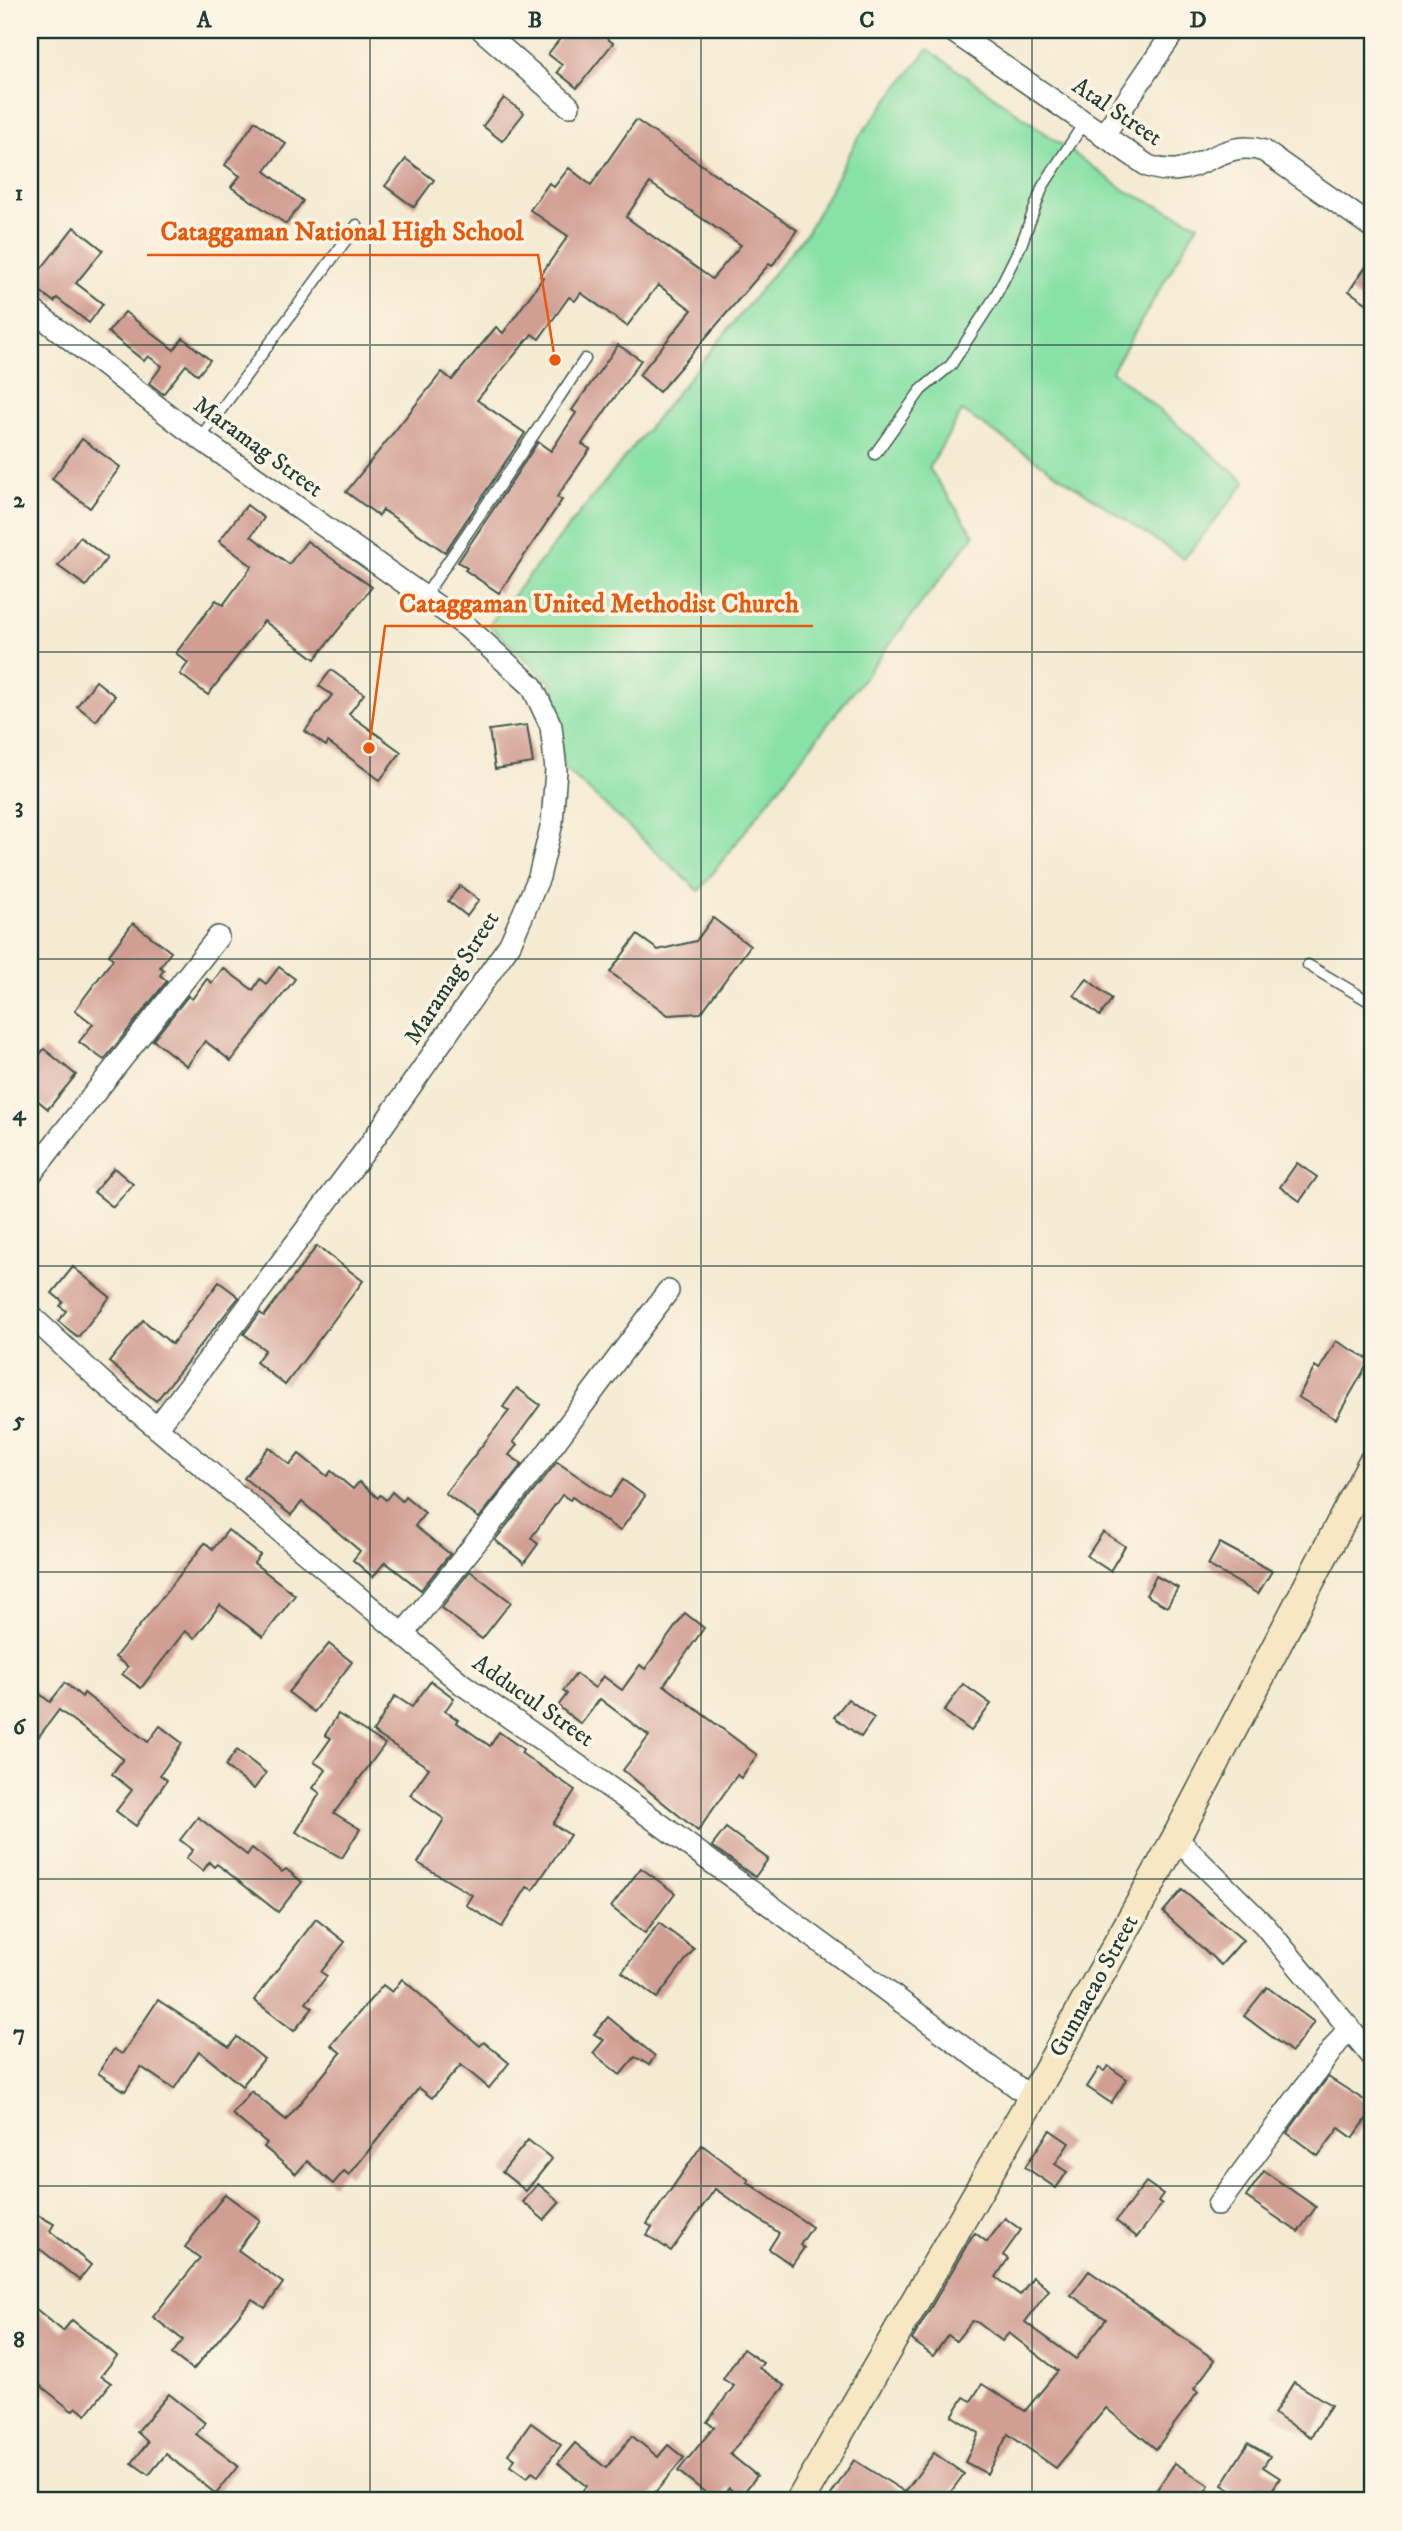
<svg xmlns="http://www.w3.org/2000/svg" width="1402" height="2531" viewBox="0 0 1402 2531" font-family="'IM FELL DW Pica',serif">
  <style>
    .green { fill: #88e1a6; stroke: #548f6d; stroke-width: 2 }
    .building { fill: #d19e93; fill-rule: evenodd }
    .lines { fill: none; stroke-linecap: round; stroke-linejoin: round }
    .lane-casing { stroke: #3f574c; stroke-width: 13 }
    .street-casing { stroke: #3f574c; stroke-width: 24 }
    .secondary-casing { stroke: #3f574c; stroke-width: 31 }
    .lane { stroke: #fff; stroke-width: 10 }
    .street { stroke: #fff; stroke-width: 21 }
    .secondary { stroke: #f7e8c3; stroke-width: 28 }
    .grid { fill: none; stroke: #1f3d34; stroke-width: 2; stroke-opacity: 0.55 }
    .labels { text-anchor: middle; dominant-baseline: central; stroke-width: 7; stroke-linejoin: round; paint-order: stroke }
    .street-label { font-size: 24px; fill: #1f3d34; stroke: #fcf5e5 }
    .leader { fill: none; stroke: #e8590c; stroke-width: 2.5 }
    .callout-dot { fill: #e8590c; stroke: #fcf5e5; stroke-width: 2.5 }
    .callout-label { font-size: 26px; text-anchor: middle; font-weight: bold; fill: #e8590c; stroke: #fcf5e5; stroke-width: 7; stroke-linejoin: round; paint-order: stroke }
    .neatline { fill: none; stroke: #1f3d34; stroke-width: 2.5 }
    .grid-label { font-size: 23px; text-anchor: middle; font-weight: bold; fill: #1f3d34 }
  </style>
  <rect width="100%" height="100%" fill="#fcf5e5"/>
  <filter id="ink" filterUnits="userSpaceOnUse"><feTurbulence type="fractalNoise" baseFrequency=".0143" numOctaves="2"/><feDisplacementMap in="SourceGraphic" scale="14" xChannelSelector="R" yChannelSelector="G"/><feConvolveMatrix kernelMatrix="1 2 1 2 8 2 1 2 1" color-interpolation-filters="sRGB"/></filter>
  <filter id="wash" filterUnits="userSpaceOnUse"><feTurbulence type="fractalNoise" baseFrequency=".00686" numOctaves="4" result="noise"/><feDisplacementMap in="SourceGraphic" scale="28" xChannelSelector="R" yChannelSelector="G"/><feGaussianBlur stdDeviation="1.57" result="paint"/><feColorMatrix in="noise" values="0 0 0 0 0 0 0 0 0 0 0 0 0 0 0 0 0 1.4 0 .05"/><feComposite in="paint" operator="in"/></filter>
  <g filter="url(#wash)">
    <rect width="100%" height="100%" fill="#f5ebd3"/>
    <path class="green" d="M928 49 1126 191 1198 224 1112 371 1246 482 1184 559 962 411 929 468 974 535 699 891 564 768 554 686 489 625 807 232 858 138Z"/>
    <g id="blocks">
      <g class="building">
        <path d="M567 30H596L613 43 577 88 557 72 562 65 548 54Z"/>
        <path d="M504 98 524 113 502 141 483 126Z"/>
        <path d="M636 120 797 230 772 266 769 264 659 392 639 375 692 310 658 285 627 326 581 293 575 301 569 297 539 339 532 334 477 400 525 433 445 552 383 510 379 516 346 492 442 372 452 380 496 327 503 333 543 278 540 276 568 236 530 210 549 183 554 187 569 168 591 185ZM650 183 741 245 712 279 626 217Z"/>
        <path d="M255 121 286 144 265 171 303 201 286 224 231 187 240 176 225 165Z"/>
        <path d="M406 159 434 180 414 207 385 186Z"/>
        <path d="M74 227 103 250 76 283 103 304 89 323 57 298 54 302 30 283Z"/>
        <path d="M1372 258V307L1349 291Z"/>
        <path d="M125 312 174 350 183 338 210 360 198 375 186 365 163 394 149 383 162 366 148 356 144 361 108 332Z"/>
        <path d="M618 345 641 360 582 444 590 449 557 497 562 500 499 593 465 570 467 568 458 562 538 442 551 451 576 413 572 410Z"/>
        <path d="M82 439 120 467 90 508 52 479Z"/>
        <path d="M247 505 264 518 251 536 289 564 307 541 372 587 315 659 264 621 208 695 180 674 188 663 176 653 216 600 223 605 252 566 219 541Z"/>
        <path d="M80 537 107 558 86 586 58 566Z"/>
        <path d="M331 670 364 694 349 714 401 752 380 780 328 742 326 746 305 731 332 695 319 686Z"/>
        <path d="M96 681 115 696 96 721 77 706Z"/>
        <path d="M527 725 533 763 495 769 489 730Z"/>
        <path d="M460 886 479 900 467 916 448 901Z"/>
        <path d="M713 918 750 946 701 1013 668 1015 610 972 637 935 658 950 696 941Z"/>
        <path d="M133 923 171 952 160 967 164 970 160 975 167 981 104 1060 79 1042 93 1024 75 1010 113 959 109 955Z"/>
        <path d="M279 967 295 979 231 1061 205 1041 187 1066 153 1040 188 996 192 999 207 979 212 983 223 968 253 990 260 979 266 984Z"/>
        <path d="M1087 979 1112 999 1100 1016 1074 995Z"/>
        <path d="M44 1049 76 1075 48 1109 30 1094V1066Z"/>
        <path d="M1297 1163 1317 1177 1300 1201 1280 1187Z"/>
        <path d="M114 1168 133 1184 113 1207 94 1192Z"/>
        <path d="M317 1246 363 1281 285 1385 256 1362 265 1350 244 1334 260 1313 264 1316Z"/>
        <path d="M73 1267 110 1297 78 1337 58 1321 66 1311 60 1306 63 1302 52 1293Z"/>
        <path d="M219 1282 239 1297 156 1401 109 1362 143 1320 172 1344Z"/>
        <path d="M1336 1341 1370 1360 1336 1419 1298 1397 1315 1367 1319 1370Z"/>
        <path d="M517 1388 540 1405 513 1442 517 1445 509 1455 522 1464 479 1518 445 1493 509 1411 503 1407Z"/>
        <path d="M269 1447 290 1465 299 1454 327 1476 331 1471 353 1489 359 1482 378 1498 380 1495 386 1500 392 1492 402 1501 405 1496 425 1513 415 1526 450 1554 421 1590 385 1562 373 1577 353 1560 360 1551 302 1502 291 1515 244 1478Z"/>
        <path d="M557 1462 610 1498 623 1480 645 1496 620 1531 572 1497 570 1500 562 1495 531 1538 538 1544 524 1563 495 1540Z"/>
        <path d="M228 1530 260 1555 254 1563 295 1595 263 1637 220 1605 195 1638 185 1631 141 1688 122 1674 128 1667 115 1657 205 1543 213 1549Z"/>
        <path d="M1103 1532 1125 1546 1110 1571 1087 1556Z"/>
        <path d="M1220 1543 1272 1571 1258 1594 1208 1565Z"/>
        <path d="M470 1571 511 1602 482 1639 441 1608Z"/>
        <path d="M1156 1576 1178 1588 1167 1607 1146 1595Z"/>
        <path d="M685 1613 704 1628 664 1685 757 1755 741 1778 737 1775 698 1831 623 1770 649 1736 600 1699 581 1724 558 1706 567 1694 563 1691 576 1674 595 1688 603 1676 622 1690 640 1665 645 1669Z"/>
        <path d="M329 1644 352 1662 314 1712 288 1692Z"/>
        <path d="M431 1681 454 1698 445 1711 458 1720 456 1722 490 1746 499 1732 523 1749 521 1753 575 1790 553 1824 570 1835 533 1890 527 1887 502 1927 466 1905 472 1895 418 1863 444 1819 410 1795 429 1768 373 1732 395 1696 412 1707Z"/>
        <path d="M65 1683 82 1697 84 1693 148 1742 160 1726 182 1743 160 1775 167 1780 136 1826 116 1811 132 1790 112 1774 123 1759 59 1710 30 1748V1686L50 1702Z"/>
        <path d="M963 1684 991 1704 971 1731 944 1711Z"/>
        <path d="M848 1699 874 1718 861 1737 834 1717Z"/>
        <path d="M338 1714 385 1744 334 1813 360 1829 342 1858 296 1832 320 1793 313 1788 326 1770 314 1762 331 1738 325 1735Z"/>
        <path d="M237 1750 266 1773 254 1789 225 1766Z"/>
        <path d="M198 1817 247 1855 252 1848 282 1872 286 1869 302 1882 278 1912 217 1864 214 1867 209 1862 203 1871 186 1858 193 1850 180 1840Z"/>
        <path d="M726 1828 768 1859 755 1877 712 1846Z"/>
        <path d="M641 1868 675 1893 645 1933 611 1907Z"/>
        <path d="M1182 1890 1243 1940 1221 1965 1163 1912Z"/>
        <path d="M316 1919 345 1942 321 1972 327 1976 306 2003 313 2008 294 2031 254 2000Z"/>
        <path d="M659 1923 694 1949 657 1998 622 1972Z"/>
        <path d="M402 1979 480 2046 484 2042 509 2063 489 2088 461 2065 432 2098 419 2088 349 2175 344 2171 333 2184 307 2161 296 2174 264 2147 267 2143 232 2114 251 2091 286 2120 341 2053 331 2045 383 1985 392 1992Z"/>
        <path d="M1267 1987 1314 2022 1292 2052 1244 2016Z"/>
        <path d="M158 2000 229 2047 237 2037 264 2059 242 2086 199 2051 174 2089 141 2067 125 2091 98 2073 114 2049 122 2054Z"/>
        <path d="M608 2017 655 2056 649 2065 635 2057 620 2075 593 2053 604 2040 594 2034Z"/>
        <path d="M1108 2066 1127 2079 1111 2103 1087 2087 1099 2068 1104 2071Z"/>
        <path d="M1328 2077 1372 2105V2111L1353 2138 1339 2128 1318 2156 1287 2133Z"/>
        <path d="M1050 2130 1069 2143 1055 2164 1067 2172 1056 2188 1025 2167Z"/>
        <path d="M528 2140 552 2159 526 2191 502 2172Z"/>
        <path d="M702 2145 749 2180 747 2182 812 2227 800 2245 804 2248 792 2265 769 2249 779 2233 715 2189 671 2251 647 2235 652 2227 647 2224Z"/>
        <path d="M1264 2171 1316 2207 1298 2232 1246 2197Z"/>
        <path d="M1146 2182 1163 2194 1158 2201 1162 2204 1137 2237 1116 2221Z"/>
        <path d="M538 2184 560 2202 544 2220 523 2202Z"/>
        <path d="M225 2194 260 2220 238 2250 283 2283 265 2308 252 2299 193 2370 172 2354 183 2340 153 2317 200 2258 185 2247Z"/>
        <path d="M30 2211 54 2224 50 2231 91 2265 79 2280 40 2249 30 2268Z"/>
        <path d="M1005 2218 1021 2230 1003 2255 1008 2259 996 2277 1020 2295 1033 2277 1049 2290 1025 2322 1076 2359 1106 2319 1071 2295 1089 2271 1215 2360 1194 2389 1198 2392 1156 2449 1106 2408 1056 2468 1008 2434 987 2474 965 2462 979 2433 952 2416 964 2397 971 2401 982 2384 1025 2411 1058 2371 1009 2333 1002 2341 977 2322 972 2321 956 2341 948 2335 933 2356 912 2340 971 2238 975 2233 987 2242Z"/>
        <path d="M30 2304 63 2331 72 2320 117 2356 101 2376 111 2383 86 2415 76 2407 72 2411 30 2377Z"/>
        <path d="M743 2349 763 2363 759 2368 785 2386 730 2454 757 2476 740 2497 729 2488 716 2501 678 2471 714 2427 707 2422 734 2386 723 2379Z"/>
        <path d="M1294 2382 1331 2405 1311 2437 1274 2414Z"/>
        <path d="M169 2394 205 2423 196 2434 238 2466 216 2494 166 2454 149 2475 132 2463 148 2442 137 2432Z"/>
        <path d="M531 2423 561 2445 538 2476 532 2472 527 2478 510 2466 515 2459 508 2454Z"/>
        <path d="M632 2436 658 2457 668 2445 684 2458 648 2501H575L586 2486 558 2463 575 2443 606 2468Z"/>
        <path d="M1248 2443 1270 2456 1263 2467 1280 2478 1265 2501H1248L1222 2485Z"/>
        <path d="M934 2453 964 2474 944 2501H827L854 2460 905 2492Z"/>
        <path d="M1175 2463 1209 2486 1198 2501H1149Z"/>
      </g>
    </g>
  </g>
  <g filter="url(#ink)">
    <use href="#blocks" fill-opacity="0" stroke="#3f574c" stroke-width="2"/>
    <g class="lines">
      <g class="lane-casing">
        <g id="lane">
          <path d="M200 438 357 225"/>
          <path d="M875 454 921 390 951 365 995 297 1021 245 1043 186 1084 123"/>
          <path d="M424 597 585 359"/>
          <path d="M1308 965 1372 1003"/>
        </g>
      </g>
      <g class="street-casing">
        <g id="street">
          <path d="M482 30 569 106"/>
          <path d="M951 30 1148 166C1198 184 1218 136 1264 151L1372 227"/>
          <path d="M1103 136 1175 30"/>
          <path d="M30 308 185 428 467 627 532 686 551 726 556 770 552 823 539 877 510 944 370 1144 157 1428"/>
          <path d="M30 1175 218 937"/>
          <path d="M30 1315 101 1381 462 1684 630 1802 1032 2098"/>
          <path d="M403 1634 544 1457 668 1291"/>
          <path d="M1176 1838 1265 1926 1372 2056"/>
          <path d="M1218 2205 1349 2027"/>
        </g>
      </g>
      <g class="secondary-casing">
        <path id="secondary" d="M800 2501 1032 2098 1176 1838 1372 1463"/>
      </g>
      <use href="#lane" class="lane"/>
      <use href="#street" class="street"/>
      <use href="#secondary" class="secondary"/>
    </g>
  </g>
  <path class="grid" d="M370 30V2501M701 30V2501M1032 30V2501M30 345H1372M30 652H1372M30 959H1372M30 1266H1372M30 1572H1372M30 1879H1372M30 2186H1372"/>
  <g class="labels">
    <g class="street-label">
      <text transform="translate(1117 112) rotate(34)">Atal Street</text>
      <text transform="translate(258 447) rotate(36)">Maramag Street</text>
      <text transform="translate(452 978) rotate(-57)">Maramag Street</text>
      <text transform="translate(533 1701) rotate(35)">Adducul Street</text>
      <text transform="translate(1094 1986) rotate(-61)">Gunnacao Street</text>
    </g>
  </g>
  <path class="leader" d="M555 360L538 255H147M369 748L385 626H813"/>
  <g class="callout-dot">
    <circle cx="555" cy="360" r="7"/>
    <circle cx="369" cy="748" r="7"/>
  </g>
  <g class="callout-label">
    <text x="342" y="240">Cataggaman National High School</text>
    <text x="599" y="612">Cataggaman United Methodist Church</text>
  </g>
  <rect width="1402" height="2531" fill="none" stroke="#fcf5e5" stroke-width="77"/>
  <rect x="38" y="38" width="1326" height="2454" class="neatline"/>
  <g class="grid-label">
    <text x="204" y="27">A</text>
    <text x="535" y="27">B</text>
    <text x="867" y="27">C</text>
    <text x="1198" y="27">D</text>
    <text x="19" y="200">1</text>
    <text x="19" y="507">2</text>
    <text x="19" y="813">3</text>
    <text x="19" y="1120">4</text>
    <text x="19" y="1427">5</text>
    <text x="19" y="1734">6</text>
    <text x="19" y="2040">7</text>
    <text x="19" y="2347">8</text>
  </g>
</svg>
